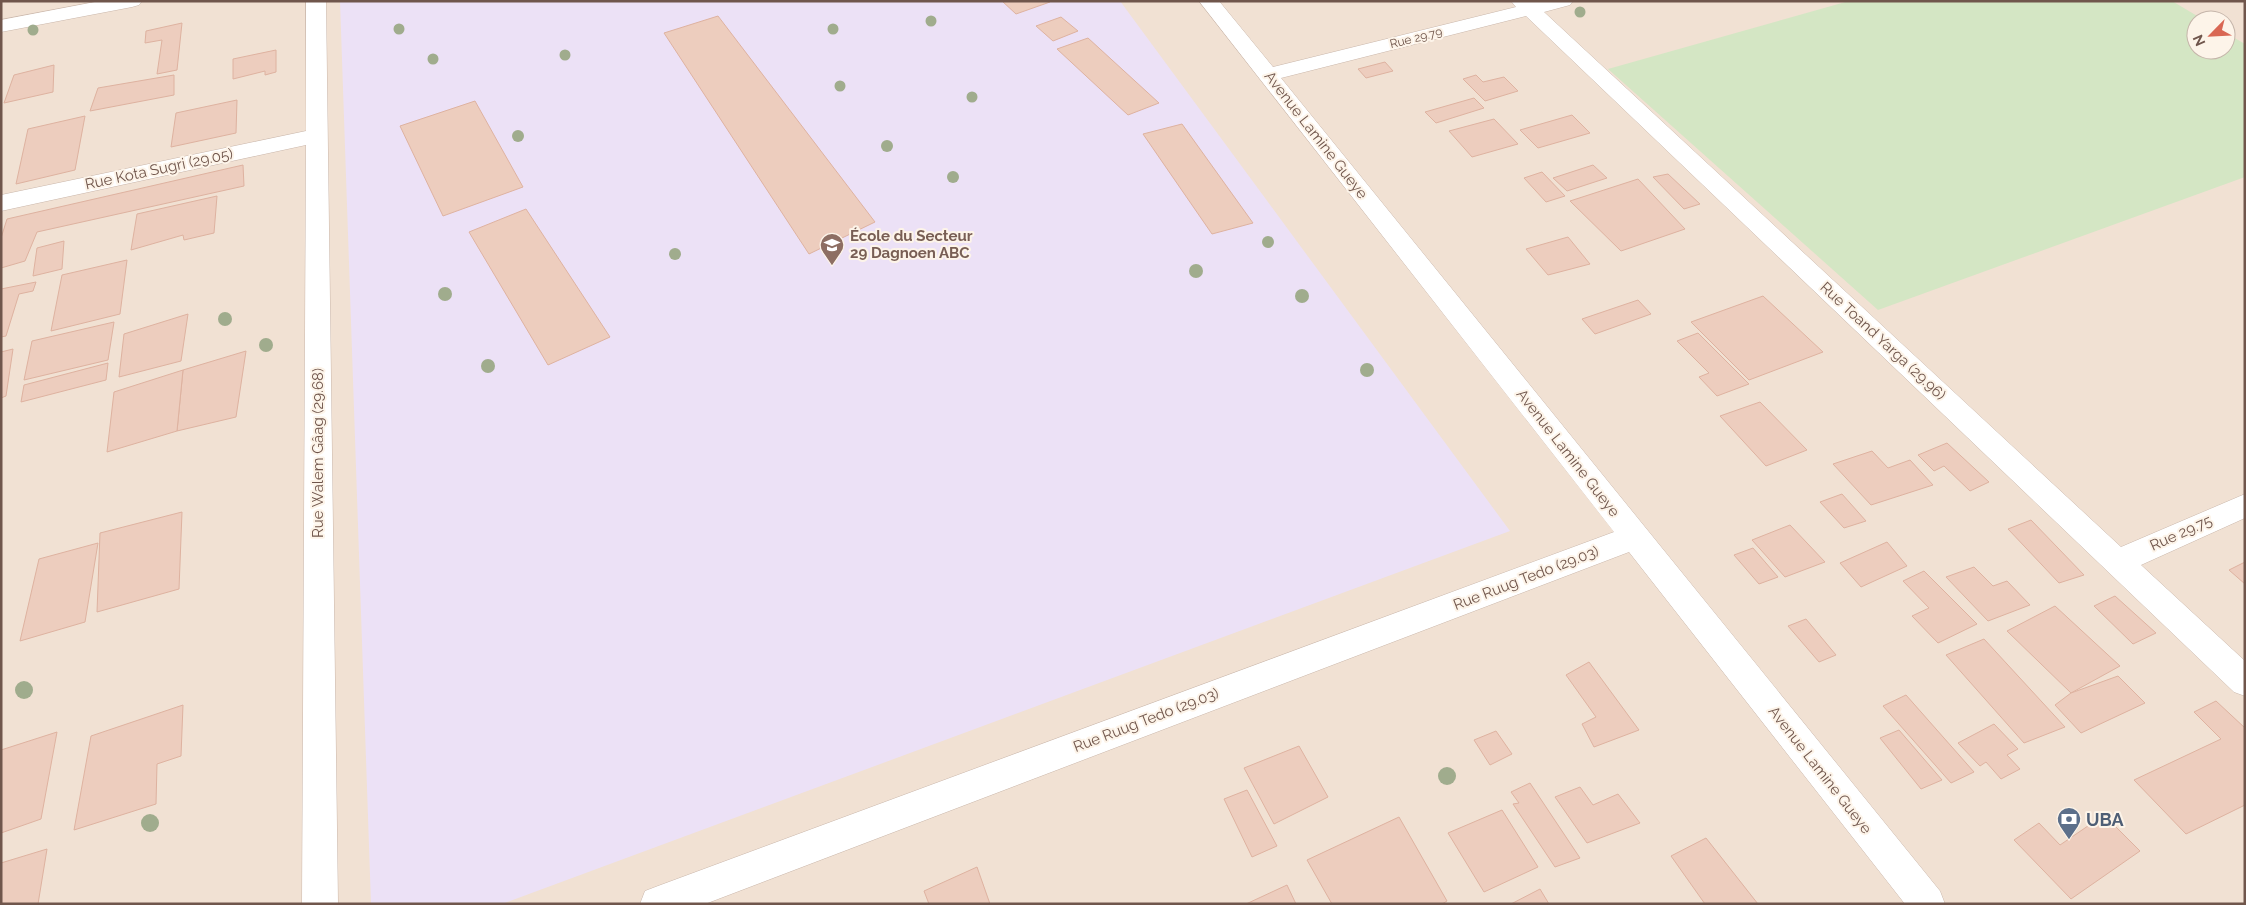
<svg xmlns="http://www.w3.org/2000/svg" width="2246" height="905" viewBox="0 0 2246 905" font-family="Raleway,sans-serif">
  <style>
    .residential { fill: #f1e1d3; fill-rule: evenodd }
    .education { fill: #ece1f6 }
    .green { fill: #d4e6c4 }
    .building { fill: #edcdbe; stroke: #deb2a0 }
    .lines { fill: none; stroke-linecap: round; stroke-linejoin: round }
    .minor-casing { stroke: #cab7ab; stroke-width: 1 }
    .minor { fill: #fff; fill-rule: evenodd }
    .tree { fill: #a0ac8d }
    .labels { text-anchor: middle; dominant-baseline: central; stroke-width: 4; stroke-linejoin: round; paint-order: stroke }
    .far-street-label { font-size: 12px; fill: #70564c; stroke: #fdf4e9 }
    .street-label { font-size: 15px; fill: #70564c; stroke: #fdf4e9 }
    .education-label { font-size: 15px; font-weight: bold; fill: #785e54; stroke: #fdf4e9; text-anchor: start }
    .near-service-label { font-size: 18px; font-weight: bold; fill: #4e5e75; stroke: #fdf4e9; text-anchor: start }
  </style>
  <rect width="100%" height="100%" fill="#faefe4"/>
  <path class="residential" d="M1 1H2245V904H1ZM2196 20H2226V50H2196Z"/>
  <path class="education" d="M340 1H1120L1510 531 502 904H371Z"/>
  <path class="green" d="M1849 1H2172L2204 20H2196V50H2226V33L2245 44V177L1878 310 1608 69Z"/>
  <g class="building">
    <path d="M1002 1H1050V2L1016 14Z"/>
    <path d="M718 16 875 222 809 254 664 33Z"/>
    <path d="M1061 17 1078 31 1053 41 1036 26Z"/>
    <path d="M182 23 177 70 157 74 162 40 145 43 146 31Z"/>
    <path d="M1088 38 1159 103 1128 115 1057 49Z"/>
    <path d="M276 50V72L265 75V71L233 79V59Z"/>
    <path d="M1385 62 1393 71 1366 78 1358 69Z"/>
    <path d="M54 65 53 92 4 103 14 75Z"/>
    <path d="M174 75V95L90 111 98 88Z"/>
    <path d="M1476 75 1483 82 1504 77 1518 91 1485 101 1463 79Z"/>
    <path d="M1474 98 1484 108 1436 123 1425 112Z"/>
    <path d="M237 100 236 133 171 147 176 113Z"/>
    <path d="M475 101 523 187 443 216 400 126Z"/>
    <path d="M1572 115 1590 133 1538 148 1520 130Z"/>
    <path d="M85 116 75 170 16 184 28 129Z"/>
    <path d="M1494 119 1518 144 1472 157 1449 131Z"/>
    <path d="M1182 124 1253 223 1212 234 1143 134Z"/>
    <path d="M243 165 244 186 37 232 25 261 1 268V238L7 219Z"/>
    <path d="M1593 165 1607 178 1567 191 1553 178Z"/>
    <path d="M1542 172 1565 196 1546 202 1524 178Z"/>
    <path d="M1668 174 1700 204 1684 209 1653 177Z"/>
    <path d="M1638 179 1685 229 1621 251 1570 201Z"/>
    <path d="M217 196 214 233 184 240 183 235 131 250 137 214Z"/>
    <path d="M526 209 610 337 548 365 469 232Z"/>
    <path d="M1568 237 1590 264 1548 275 1526 249Z"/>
    <path d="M64 241 62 269 33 276 37 248Z"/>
    <path d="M127 260 120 314 51 331 62 275Z"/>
    <path d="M36 282 33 291 19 294 6 336 1 337V289Z"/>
    <path d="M1763 296 1823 352 1749 380 1691 322Z"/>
    <path d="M1638 300 1651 314 1595 334 1582 319Z"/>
    <path d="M188 314 181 361 119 377 124 334Z"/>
    <path d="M114 322 108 360 24 380 32 341Z"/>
    <path d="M1698 333 1749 384 1717 396 1699 377 1709 373 1677 341Z"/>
    <path d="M13 349 6 396 1 398V352Z"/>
    <path d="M246 351 236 417 177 431 183 370Z"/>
    <path d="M108 363 106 380 21 402 24 385Z"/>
    <path d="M183 370 177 431 107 452 114 392Z"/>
    <path d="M1760 402 1807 450 1766 466 1720 416Z"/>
    <path d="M1947 443 1989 482 1970 491 1944 466 1934 471 1918 455Z"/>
    <path d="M1872 451 1888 468 1910 460 1933 485 1871 505 1833 464Z"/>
    <path d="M1842 494 1866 521 1844 528 1820 502Z"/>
    <path d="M182 512 179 589 97 612 100 533Z"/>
    <path d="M2031 520 2084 575 2059 583 2008 529Z"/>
    <path d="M1790 525 1825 562 1785 577 1752 540Z"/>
    <path d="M1887 542 1907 566 1861 587 1840 563Z"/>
    <path d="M98 543 85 622 20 641 39 559Z"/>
    <path d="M1753 548 1778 577 1759 584 1734 555Z"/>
    <path d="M2245 562V584L2229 570Z"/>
    <path d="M1974 567 1993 586 2007 581 2030 605 1988 621 1946 577Z"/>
    <path d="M1924 571 1977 624 1938 643 1912 616 1929 608 1903 581Z"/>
    <path d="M2115 596 2156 633 2133 644 2094 606Z"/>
    <path d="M2055 606 2120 666 2071 693 2007 631Z"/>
    <path d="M1806 619 1836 655 1819 662 1788 626Z"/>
    <path d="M1984 639 2065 727 2024 743 1946 655Z"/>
    <path d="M1589 662 1639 730 1594 747 1582 724 1596 717 1566 675Z"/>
    <path d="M2118 676 2145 703 2081 733 2055 705 2071 693Z"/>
    <path d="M1906 695 1974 772 1951 783 1883 706Z"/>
    <path d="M2216 701 2245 728V805L2186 834 2134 780 2221 739 2194 712Z"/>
    <path d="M183 705 181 756 157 764 156 804 74 830 91 736Z"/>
    <path d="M1994 724 2018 749 2007 755 2020 769 2001 779 1986 762 1980 766 1958 743Z"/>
    <path d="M1899 730 1942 780 1921 789 1880 738Z"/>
    <path d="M1496 731 1512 754 1490 765 1474 740Z"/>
    <path d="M57 732 41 819 1 833V750Z"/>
    <path d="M1299 746 1328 797 1274 824 1244 768Z"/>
    <path d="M1530 783 1580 858 1555 867 1513 804 1519 803 1511 792Z"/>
    <path d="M1580 787 1593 805 1618 794 1640 823 1587 843 1555 797Z"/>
    <path d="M1247 790 1277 846 1252 857 1224 799Z"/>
    <path d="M1502 810 1538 867 1484 892 1448 833Z"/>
    <path d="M2104 815 2140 851 2071 899 2014 840 2039 823 2060 845Z"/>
    <path d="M1399 817 1447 901 1442 904H1332L1307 860Z"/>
    <path d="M1706 838 1758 904H1705L1671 856Z"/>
    <path d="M47 849 38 904H1V863Z"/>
    <path d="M977 867 990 904H929L924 891Z"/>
    <path d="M1287 885 1296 904H1246Z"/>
    <path d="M1540 889 1549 904H1511Z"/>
  </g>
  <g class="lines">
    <g class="minor-casing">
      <g id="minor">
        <path d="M100 1H142L139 5 132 7 1 32V20Z"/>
        <path d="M306 1H326L338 904H302L306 145 1 211V195L306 131Z"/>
        <path d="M1199 1H1219L1273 67 1516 7 1511 1H1573L1570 5 1544 12 2121 547 2245 494V518L2141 565 2245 661V696L2234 692 1526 16 1281 78 1940 891 1945 904H1905L1629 552 705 904H640L645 891 658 886 1614 532Z"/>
      </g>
    </g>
    <use href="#minor" class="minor"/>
  </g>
  <g class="tree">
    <circle cx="1580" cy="12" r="5.5"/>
    <circle cx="931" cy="21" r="5.5"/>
    <circle cx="399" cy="29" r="5.5"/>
    <circle cx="833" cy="29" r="5.5"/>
    <circle cx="33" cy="30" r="5.5"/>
    <circle cx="565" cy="55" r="5.5"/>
    <circle cx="433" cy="59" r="5.5"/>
    <circle cx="840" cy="86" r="5.5"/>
    <circle cx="972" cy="97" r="5.5"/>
    <circle cx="518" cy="136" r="6"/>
    <circle cx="887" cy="146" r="6"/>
    <circle cx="953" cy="177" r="6"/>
    <circle cx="1268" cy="242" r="6"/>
    <circle cx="675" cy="254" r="6"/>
    <circle cx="1196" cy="271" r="7"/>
    <circle cx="445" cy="294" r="7"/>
    <circle cx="1302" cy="296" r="7"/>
    <circle cx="225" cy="319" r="7"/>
    <circle cx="266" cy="345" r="7"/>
    <circle cx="488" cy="366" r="7"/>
    <circle cx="1367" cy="370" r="7"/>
    <circle cx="24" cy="690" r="9"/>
    <circle cx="1447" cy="776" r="9"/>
    <circle cx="150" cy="823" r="9"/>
  </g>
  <defs>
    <g id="school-pin" transform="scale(1.25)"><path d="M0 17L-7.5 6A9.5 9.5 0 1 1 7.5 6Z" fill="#8d6e63" stroke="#fdf4e9"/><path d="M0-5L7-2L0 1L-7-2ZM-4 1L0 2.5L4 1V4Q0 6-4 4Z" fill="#fff"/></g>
    <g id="bank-pin" transform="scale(1.25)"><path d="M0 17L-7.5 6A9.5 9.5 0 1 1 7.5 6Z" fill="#5c6f8a" stroke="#fdf4e9"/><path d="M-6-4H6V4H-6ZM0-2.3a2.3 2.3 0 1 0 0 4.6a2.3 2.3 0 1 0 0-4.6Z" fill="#fff"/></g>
  </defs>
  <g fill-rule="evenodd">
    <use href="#school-pin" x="832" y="245"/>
    <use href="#bank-pin" x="2069" y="819"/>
  </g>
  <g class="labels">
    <g class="far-street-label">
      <text transform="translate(1416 38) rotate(-14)">Rue 29.79</text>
    </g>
    <g class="street-label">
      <text transform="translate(1316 135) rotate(52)">Avenue Lamine Gueye</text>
      <text transform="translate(159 169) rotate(-12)">Rue Kota Sugri (29.05)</text>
      <text transform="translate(1883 341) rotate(43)">Rue Toand Yarga (29.96)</text>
      <text transform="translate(318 453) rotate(-90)">Rue Walem Gâag (29.68)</text>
      <text transform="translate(1568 453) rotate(52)">Avenue Lamine Gueye</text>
      <text transform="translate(2181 533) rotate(-24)">Rue 29.75</text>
      <text transform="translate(1526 578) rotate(-21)">Rue Ruug Tedo (29.03)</text>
      <text transform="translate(1146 720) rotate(-21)">Rue Ruug Tedo (29.03)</text>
      <text transform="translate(1820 770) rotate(52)">Avenue Lamine Gueye</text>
    </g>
    <g class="education-label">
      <text x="850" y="236">École du Secteur<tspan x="850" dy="17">29 Dagnoen ABC</tspan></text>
    </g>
    <g class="near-service-label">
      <text x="2086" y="819">UBA</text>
    </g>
  </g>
  <rect width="2246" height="905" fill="none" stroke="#70564c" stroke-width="5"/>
  <g transform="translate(2211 35) rotate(246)"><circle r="24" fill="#fdf4e9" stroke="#c5b5aa"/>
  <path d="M0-4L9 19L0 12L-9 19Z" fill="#d96753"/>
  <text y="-8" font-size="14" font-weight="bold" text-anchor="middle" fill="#70564c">N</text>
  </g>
</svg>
